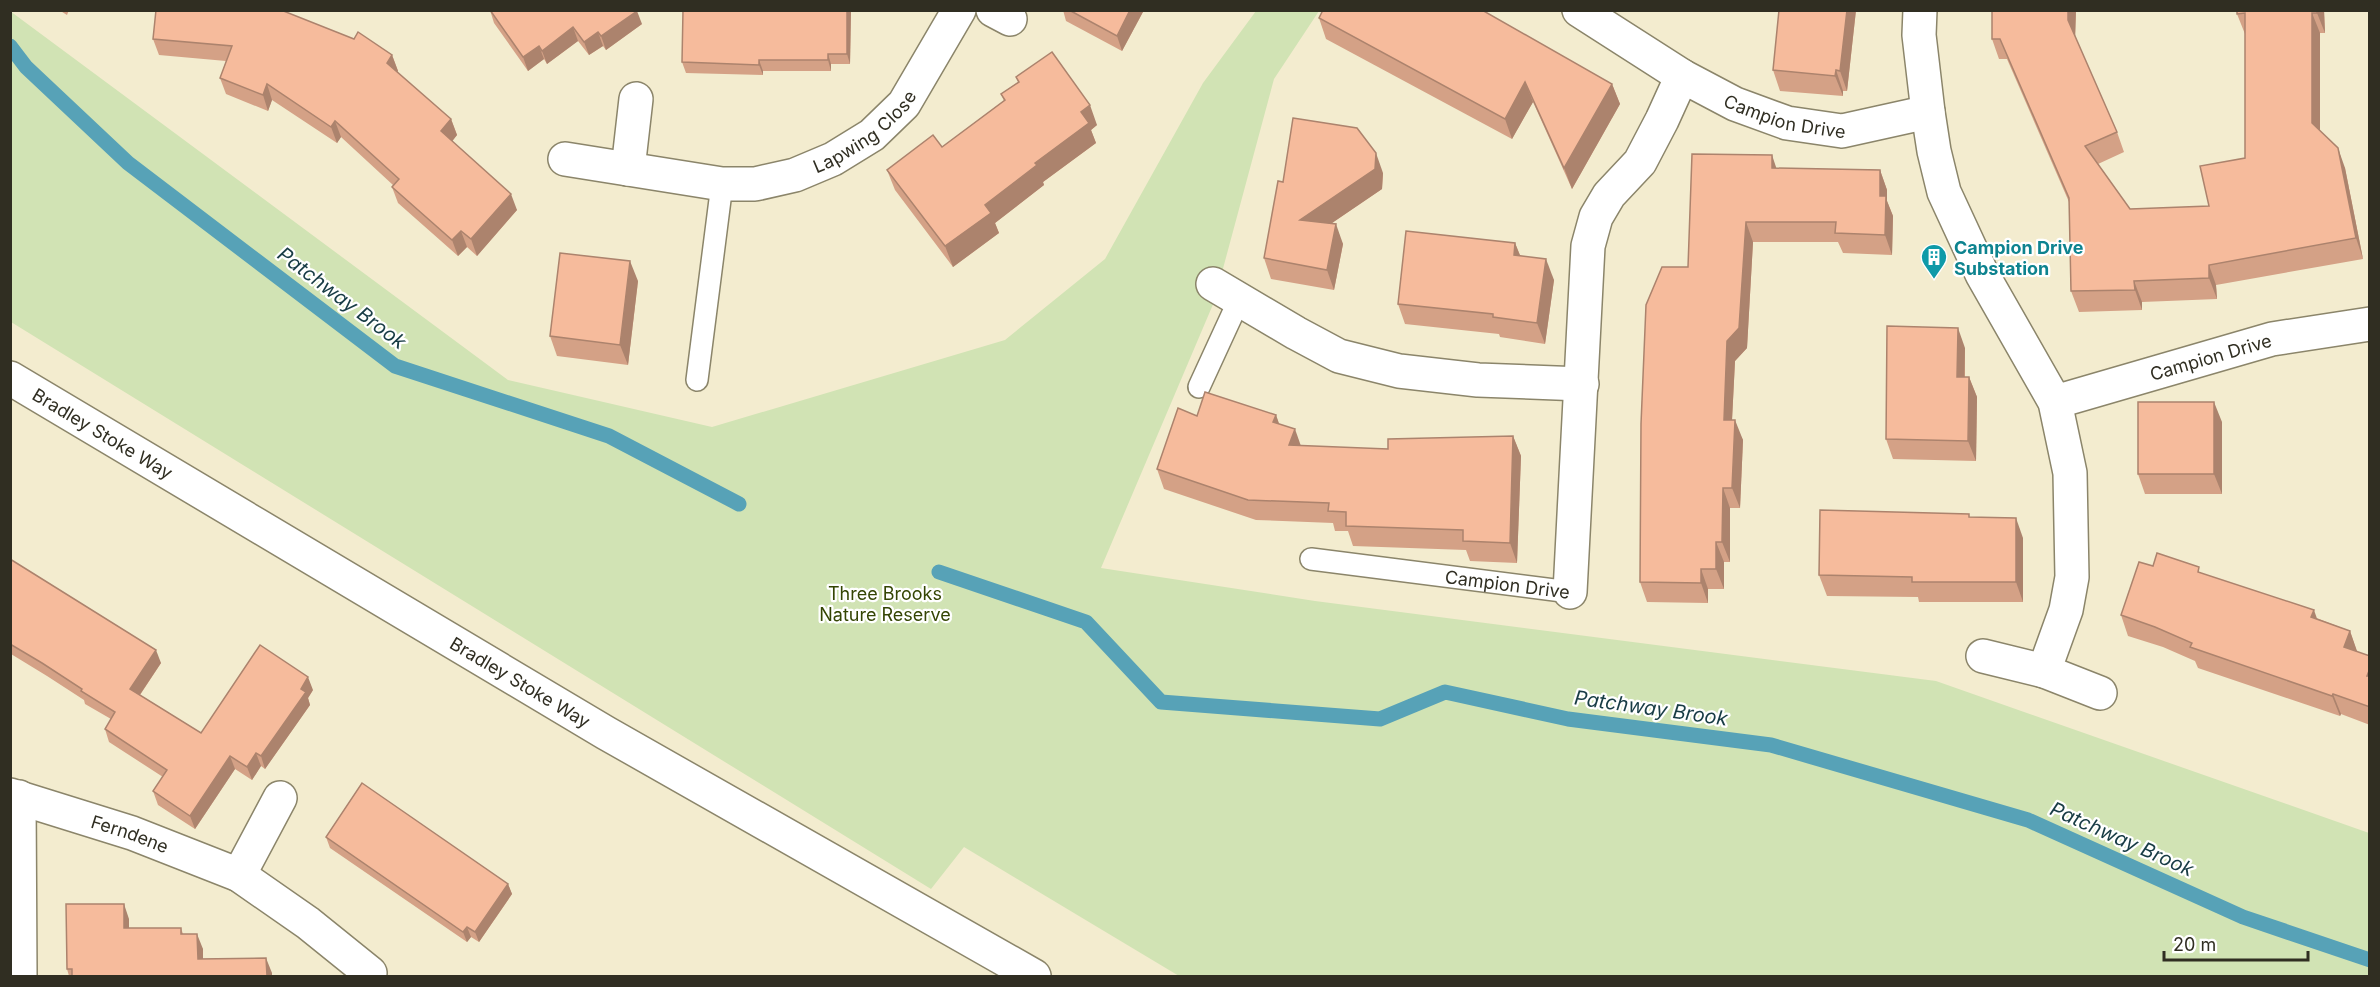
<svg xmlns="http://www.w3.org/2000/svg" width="2380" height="987" viewBox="0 0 2380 987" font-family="Inter,sans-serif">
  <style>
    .green { fill: #d1e3b4 }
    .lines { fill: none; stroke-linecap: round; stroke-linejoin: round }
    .stream { stroke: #57a2b7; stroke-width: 15 }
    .service-casing { stroke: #8b856a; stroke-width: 24 }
    .minor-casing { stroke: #8b856a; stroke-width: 36 }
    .tertiary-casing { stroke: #8b856a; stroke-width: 36 }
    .service { stroke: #fff; stroke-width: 21 }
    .minor { stroke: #fff; stroke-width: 33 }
    .tertiary { stroke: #fff; stroke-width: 33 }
    .wall { fill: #d4a186 }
    .shaded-wall { fill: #ac836d }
    .building { fill: #f6bb9c; stroke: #ac836d; stroke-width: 1.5 }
    .labels { text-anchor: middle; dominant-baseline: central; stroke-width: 4.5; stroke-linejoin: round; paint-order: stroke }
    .street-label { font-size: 18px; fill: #302e22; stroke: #fff }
    .culture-label { font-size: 18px; font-weight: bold; fill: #0d838f; stroke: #fff; text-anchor: start }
    .park-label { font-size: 18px; fill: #344503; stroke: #fff }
    .water-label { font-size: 20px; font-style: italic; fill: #183c45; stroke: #fff }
  </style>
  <rect width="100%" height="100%" fill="#f3eccf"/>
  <path class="green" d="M10 11 508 380 712 427 1005 340 1105 259 1203 83 1256 11H1319L1274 79 1214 302 1101 568 1315 601 1936 681 2369 833V976H1179L964 847 931 889 11 322Z"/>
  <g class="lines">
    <g class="stream">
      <path d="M10 46 26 67 128 163 395 366 609 436 739 504"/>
      <path d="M939 572 1086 622 1161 702 1380 719 1445 692 1568 719 1771 745 2028 820 2243 917 2370 960"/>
    </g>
    <g class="service-casing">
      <g id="service">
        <path d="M697 380 722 184"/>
        <path d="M1199 387 1239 300"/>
        <path id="s1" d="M1311 559 1570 592"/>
      </g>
    </g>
    <g class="minor-casing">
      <g id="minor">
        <path d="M993 10 1010 19"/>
        <path id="s2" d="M1579 10 1682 76 1735 104 1787 123 1842 131 1928 112"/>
        <path d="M1920 10 1919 35 1928 112 1934 151 1944 192 1982 274 2055 402 2070 473 2072 577 2066 610 2044 671"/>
        <path id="s3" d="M565 159 722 184H755L795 175 833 159 872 135 904 104 959 10"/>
        <path d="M628 169 636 99"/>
        <path d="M1213 284 1296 333 1339 356 1399 371 1478 380 1582 384"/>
        <path id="s4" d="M2055 402 2272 339 2370 324"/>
        <path d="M1570 592 1588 246 1596 217 1609 195 1640 162 1662 120 1682 76"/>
        <path d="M1983 656 2044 671 2100 693"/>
        <path id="s5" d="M10 795 132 833 239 875 308 923 370 973"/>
        <path d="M19 797 20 976"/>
        <path d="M239 875 280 798"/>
      </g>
    </g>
    <g class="tertiary-casing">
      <g id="tertiary">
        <path id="s6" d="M10 378 606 733 1034 976"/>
      </g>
    </g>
    <use href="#service" class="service"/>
    <use href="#minor" class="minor"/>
    <use href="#tertiary" class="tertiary"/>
  </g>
  <g class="wall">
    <path d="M59 10H69L67 15Z"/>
    <path d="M490 10 642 24 606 50 603 46 589 55 578 41 547 64 544 59 528 71 494 23Z"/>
    <path d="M851 10 850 64H831V71H763V75L686 73 682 62Z"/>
    <path d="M1063 10H1144L1122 51 1066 21Z"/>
    <path d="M1856 10 1847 91H1843V96L1780 91 1773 70Z"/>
    <path d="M1992 10H2076L2075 37 2117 132 2124 152 2098 164 2130 209 2209 206 2245 158V34L2237 14 2324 10 2325 33H2320V131L2345 168 2363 259 2216 285 2217 299 2142 302V310L2079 312 2071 291 2069 202 2007 59H1999L1992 39Z"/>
    <path d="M1319 18 1612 84 1620 104 1572 189 1533 102 1512 139 1326 39Z"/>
    <path d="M153 39 392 55 398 71 397 72 451 119 457 135 452 141 517 210 477 256 467 247 458 256 398 203 392 187 393 185 341 137 337 143 272 100 268 111 226 94 220 78 226 61 159 55Z"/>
    <path d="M1016 77 1097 125 1091 130 1096 143 1043 182 1044 185 995 223 999 233 953 267 895 190 887 170 942 147 1004 101 1001 94 1018 82Z"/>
    <path d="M1776 168 1880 170 1887 190V201L1893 216 1892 255 1843 253 1838 242H1753L1747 348 1735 361 1732 420 1743 440 1740 508H1730V562H1724V589H1708V603L1647 602 1640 582 1688 267Z"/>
    <path d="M1383 173 1382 189 1332 223 1343 244 1334 290 1271 279 1264 258 1283 182Z"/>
    <path d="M1515 243 1520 255 1554 280 1545 344 1500 337 1499 334 1405 324 1398 304Z"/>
    <path d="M638 281 628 365 557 356 550 336Z"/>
    <path d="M1965 348V377H1969L1977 397 1976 461 1893 459 1886 439Z"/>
    <path d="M1276 415 1279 424 1301 446 1388 449 1513 436 1521 456 1517 563 1470 561 1466 550 1353 546 1348 531H1335L1333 523 1256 520 1164 489 1157 469 1197 416Z"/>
    <path d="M2222 422V494H2145L2138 474Z"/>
    <path d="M1970 517 2023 538V602H1919L1918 597 1827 596 1819 575Z"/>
    <path d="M10 559 161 663 140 695 201 733 313 690 308 698 310 705 265 769 261 766 252 780 235 769 195 829 158 805 153 791 163 777 109 742 105 729 111 719 85 704 84 700 47 676 11 654 10 655Z"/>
    <path d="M2153 566 2202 574 2350 631 2357 652 2370 656V725L2341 714 2340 716 2198 668 2195 661 2163 647 2128 636 2121 615Z"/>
    <path d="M326 837 508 884 512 894 479 942 471 937 467 942 330 848Z"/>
    <path d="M129 919V928H181L183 934 203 949V959L272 973V976H69L67 969Z"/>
  </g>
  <g class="shaded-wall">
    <path d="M847 10H851L850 64 847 54Z"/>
    <path d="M1130 10H1144L1122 51 1117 36Z"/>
    <path d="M1847 10H1856L1847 91 1840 71Z"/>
    <path d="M2068 10H2076L2075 41 2068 20Z"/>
    <path d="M2317 10H2324L2325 33 2317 13Z"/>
    <path d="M637 11 642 24 606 50 601 36Z"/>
    <path d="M2312 13 2320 33V144L2312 123Z"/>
    <path d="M573 27 578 41 547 64 542 51Z"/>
    <path d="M598 32 603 46 589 55 584 42Z"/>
    <path d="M539 46 544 59 528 71 523 57Z"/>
    <path d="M828 54 831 64V71L828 60Z"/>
    <path d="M392 55 398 71 393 79 387 63Z"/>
    <path d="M759 60 763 71V75L759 65Z"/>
    <path d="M1836 70 1843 91V96L1835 76Z"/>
    <path d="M1525 82 1533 102 1512 139 1505 119Z"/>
    <path d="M267 84 272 100 268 111 263 95Z"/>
    <path d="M1612 84 1620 104 1572 189 1564 168Z"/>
    <path d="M1090 105 1097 125 1091 130 1096 143 1043 182 1044 185 995 223 999 233 953 267 945 246 985 205 1035 163 1081 112Z"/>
    <path d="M451 119 457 135 447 148 441 131Z"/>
    <path d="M335 121 341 137 337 143 331 127Z"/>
    <path d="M2338 148 2345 168 2363 259 2356 238Z"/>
    <path d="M1376 153 1383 173 1382 189 1307 240 1300 220Z"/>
    <path d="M1772 155 1779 176 1772 168Z"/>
    <path d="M1880 170 1887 190V201L1893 216 1892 255 1885 235 1880 196Z"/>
    <path d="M511 194 517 210 477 256 471 239Z"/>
    <path d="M1746 222 1753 242 1747 348 1735 361 1731 440 1724 420 1727 341Z"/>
    <path d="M1336 224 1343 244 1334 290 1327 270Z"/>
    <path d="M461 231 467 247 458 256 452 240Z"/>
    <path d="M1515 243 1523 263 1514 255Z"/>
    <path d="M1546 259 1554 280 1545 344 1537 323Z"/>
    <path d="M630 261 638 281 628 365 620 345Z"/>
    <path d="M2209 265 2216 285 2217 299 2209 278Z"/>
    <path d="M2134 281 2142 302V310L2135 290Z"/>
    <path d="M1958 328 1965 348 1964 397 1957 377Z"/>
    <path d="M1969 377 1977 397 1976 461 1968 441Z"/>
    <path d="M2214 402 2222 422V494L2214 474Z"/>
    <path d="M1276 415 1283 435 1273 422Z"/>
    <path d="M1735 420 1743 440 1740 508 1732 488Z"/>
    <path d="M1295 429 1302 449 1289 445Z"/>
    <path d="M1513 436 1521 456 1517 563 1510 543Z"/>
    <path d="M1723 488 1730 508V562L1722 542Z"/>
    <path d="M2016 518 2023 538V602L2016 582Z"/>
    <path d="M1716 542 1724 562V589L1716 569Z"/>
    <path d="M1701 569 1708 589V603L1701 583Z"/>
    <path d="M2314 610 2321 630 2311 617Z"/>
    <path d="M2350 631 2357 651 2351 667 2344 647Z"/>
    <path d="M156 650 161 663 135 702 130 689Z"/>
    <path d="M308 677 313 690 308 698 310 705 265 769 261 756Z"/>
    <path d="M2333 694 2341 714 2340 716 2332 696Z"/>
    <path d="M256 753 261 766 252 780 247 767Z"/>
    <path d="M230 756 235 769 195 829 190 816Z"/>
    <path d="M508 884 512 894 479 942 475 932Z"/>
    <path d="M124 904 129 919V944L124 928Z"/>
    <path d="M467 927 471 937 467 942 463 932Z"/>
    <path d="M197 934 203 949V974L198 959Z"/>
    <path d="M266 958 272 973V976H267Z"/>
  </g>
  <g class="building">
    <path d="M156 10H281L354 39 358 32 392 55 387 63 451 119 441 131 511 194 471 239 461 231 452 240 392 187 399 179 335 121 331 127 267 84 263 95 220 78 232 46 153 39Z"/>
    <path d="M490 10H637V11L601 36 598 32 584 42 573 27 542 51 539 46 523 57Z"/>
    <path d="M683 10H847V54H828V60H759V65L682 62Z"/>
    <path d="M1069 10H1130L1117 36Z"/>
    <path d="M1323 10H1482L1612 84 1564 168 1525 82 1505 119 1319 18Z"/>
    <path d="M1779 10H1847L1840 71 1836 70 1835 76 1773 70Z"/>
    <path d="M1992 10H2068V20L2117 132 2085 146 2130 209 2209 206 2200 166 2245 158V13L2237 14V10H2317V13H2312V123L2338 148 2356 238 2209 265V278L2134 281 2135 290 2071 291 2069 198 2000 39H1992Z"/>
    <path d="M1052 52 1090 105 1081 112 1089 123 1035 163 1037 165 985 205 991 213 945 246 887 170 933 135 942 147 1005 100 1001 94 1019 82 1016 77Z"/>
    <path d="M1293 118 1357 128 1376 153 1375 169 1300 220 1336 224 1327 270 1264 258 1278 181 1283 182Z"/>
    <path d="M1692 154 1772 155V168L1880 170V196H1886L1885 235 1835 233 1836 222H1746L1739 328 1727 341 1724 420H1735L1732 488H1723L1722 542H1716V569H1701V583L1640 582 1641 424 1646 305 1662 267H1688Z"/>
    <path d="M1406 231 1515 243 1514 255 1546 259 1537 323 1493 317V314L1398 304Z"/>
    <path d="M560 253 630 261 620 345 550 336Z"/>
    <path d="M1887 326 1958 328 1957 377H1969L1968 441 1886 439Z"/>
    <path d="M1205 392 1276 415 1273 422 1295 429 1289 445 1388 449V439L1513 436 1510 543 1463 541V530L1346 526V512L1328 511 1329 503 1248 500 1157 469 1178 408 1197 416Z"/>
    <rect x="2138" y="402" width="76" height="72"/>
    <path d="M1820 510 1969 514V517L2016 518V582H1912V577L1819 575Z"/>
    <path d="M2157 553 2199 567 2198 572 2314 610 2311 617 2350 631 2344 647 2370 656V668L2367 676H2370V707L2333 694 2332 696 2190 647 2192 643 2155 627 2121 615 2139 562 2153 566Z"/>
    <path d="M10 559 156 650 130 689 201 733 260 645 308 677 301 689 306 692 261 756 256 753 247 767 230 756 190 816 153 791 167 770 105 729 115 712 81 691 82 689 42 663 10 644Z"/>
    <path d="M362 783 508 884 475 932 467 927 463 932 326 837Z"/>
    <path d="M66 904H124V928H181V934H197L198 959 266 958 267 976H72V969H67Z"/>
  </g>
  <defs>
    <g id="building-pin" transform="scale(1.35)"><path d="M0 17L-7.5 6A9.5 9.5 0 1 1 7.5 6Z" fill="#0f9aa8" stroke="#fff"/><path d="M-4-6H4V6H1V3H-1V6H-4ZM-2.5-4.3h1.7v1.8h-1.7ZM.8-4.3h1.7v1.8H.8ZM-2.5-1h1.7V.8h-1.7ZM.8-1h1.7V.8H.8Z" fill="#fff"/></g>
  </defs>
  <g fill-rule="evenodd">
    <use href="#building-pin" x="1934" y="257"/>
  </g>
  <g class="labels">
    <g class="street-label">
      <text stroke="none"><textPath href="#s2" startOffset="234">Campion Drive</textPath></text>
      <text stroke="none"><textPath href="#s3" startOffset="316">Lapwing Close</textPath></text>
      <text stroke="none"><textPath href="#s4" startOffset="162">Campion Drive</textPath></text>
      <text stroke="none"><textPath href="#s6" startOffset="108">Bradley Stoke Way</textPath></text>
      <text stroke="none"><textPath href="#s1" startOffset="198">Campion Drive</textPath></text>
      <text stroke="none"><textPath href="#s6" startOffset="594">Bradley Stoke Way</textPath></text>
      <text stroke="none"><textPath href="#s5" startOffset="126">Ferndene</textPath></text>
    </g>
    <g class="culture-label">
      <text x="1954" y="247">Campion Drive<tspan x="1954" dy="21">Substation</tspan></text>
    </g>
    <g class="park-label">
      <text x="885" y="593">Three Brooks<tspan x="885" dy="21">Nature Reserve</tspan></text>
    </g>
    <g class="water-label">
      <text transform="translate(342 298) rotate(37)">Patchway Brook</text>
      <text transform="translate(1651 708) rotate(8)">Patchway Brook</text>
      <text transform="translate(2122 839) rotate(24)">Patchway Brook</text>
    </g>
  </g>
  <rect width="2380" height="987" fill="none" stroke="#302e22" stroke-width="24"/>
  <path d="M2164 951v9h144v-9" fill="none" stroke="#302e22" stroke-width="3"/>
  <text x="2173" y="951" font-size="18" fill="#302e22" stroke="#ffffff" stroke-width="4.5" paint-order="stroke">20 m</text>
</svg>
